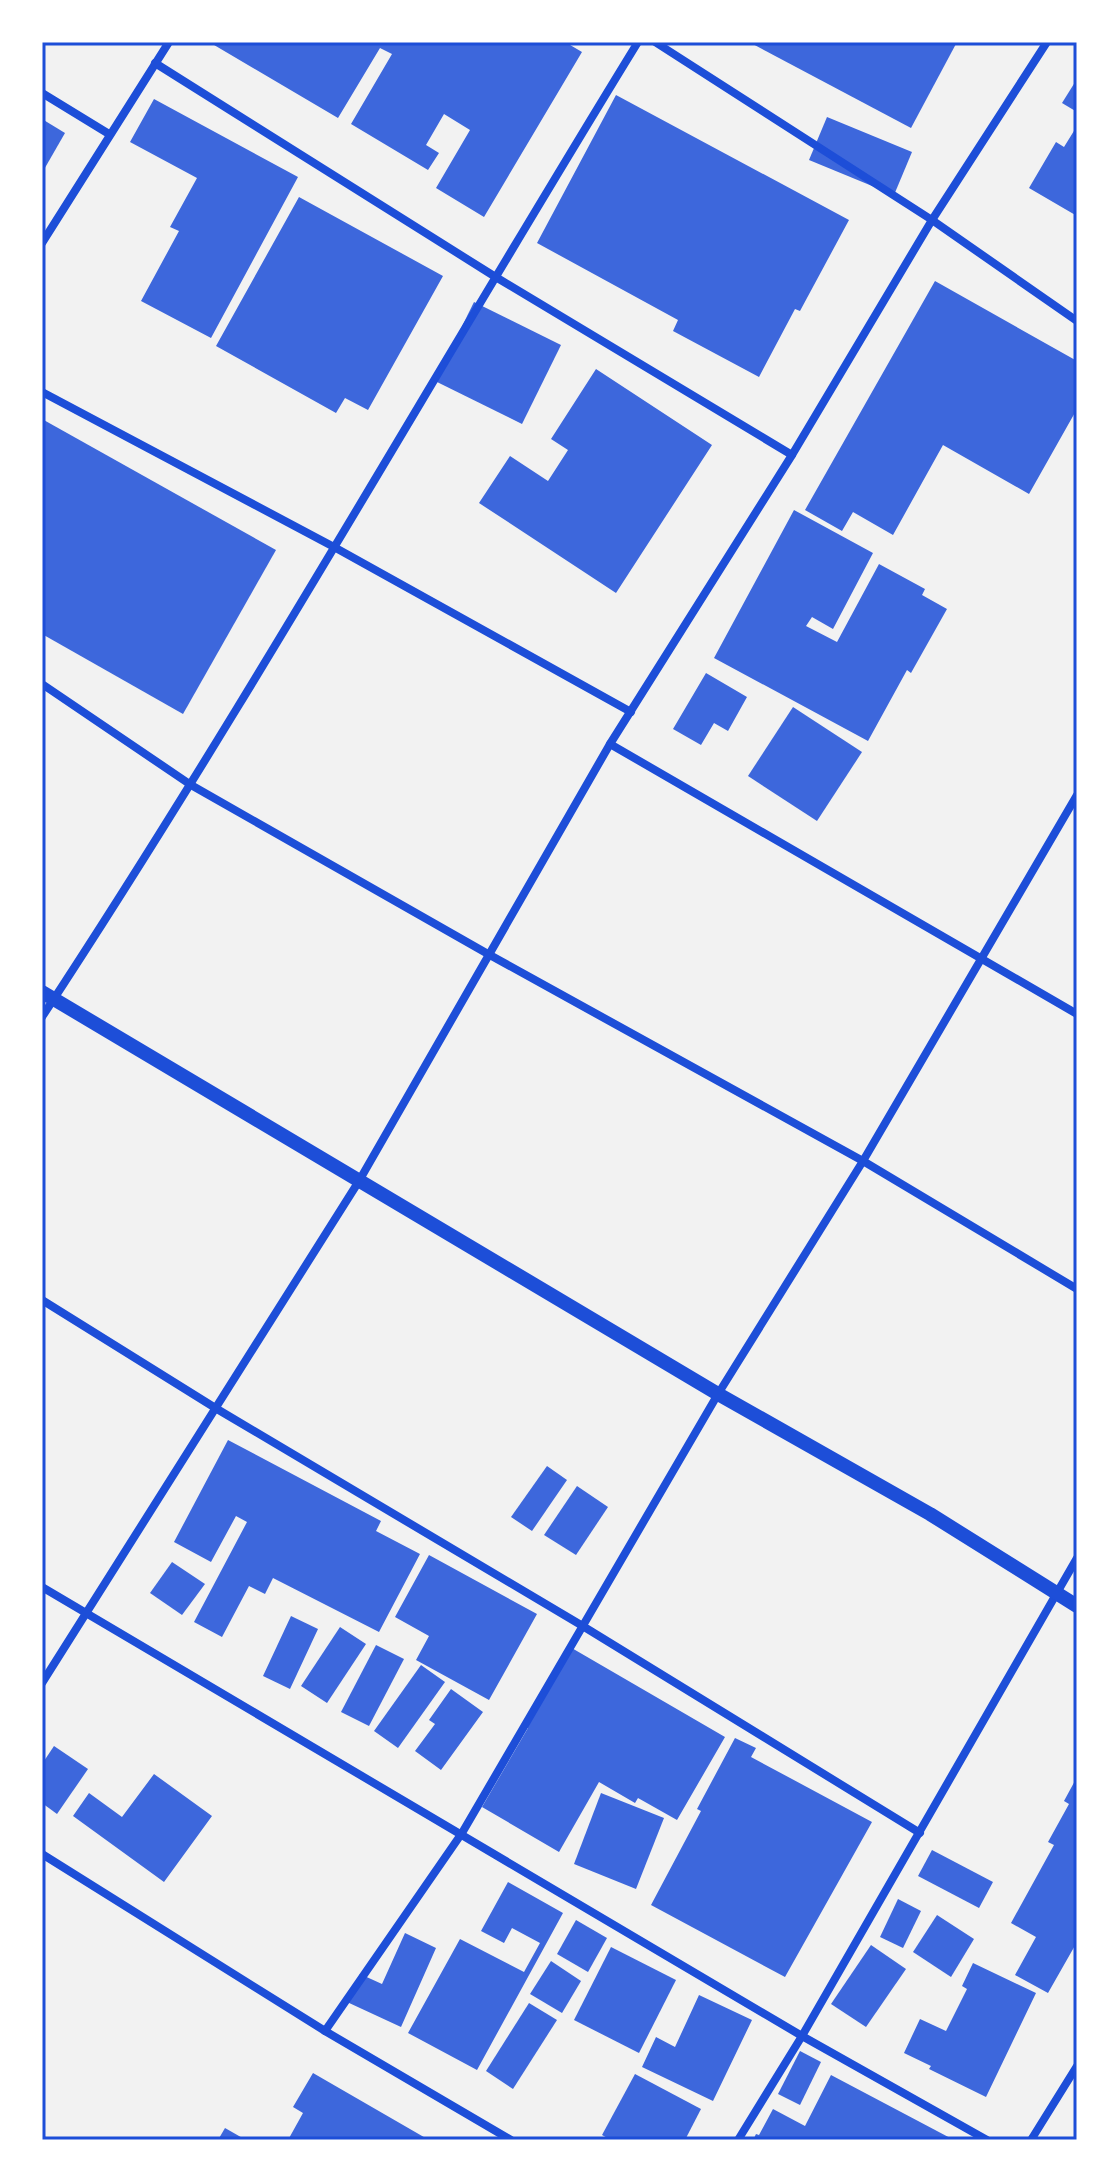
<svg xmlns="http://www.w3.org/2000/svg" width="1119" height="2182" viewBox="0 0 1119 2182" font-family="'Work Sans',sans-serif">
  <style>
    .building { fill: #3d67dc }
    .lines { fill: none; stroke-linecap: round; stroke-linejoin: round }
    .minor { stroke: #1d4ed8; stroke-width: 8 }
    .tertiary { stroke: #1d4ed8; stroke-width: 14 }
    .neatline { fill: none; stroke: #1d4ed8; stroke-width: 3 }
  </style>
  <rect width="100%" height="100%" fill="#f2f2f2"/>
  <g class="building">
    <path d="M209 42H565L582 52 484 217 436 188 470 130 444 114 426 145 439 153 428 170 351 124 392 54 380 48 338 118Z"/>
    <path d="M749 42H957L911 128Z"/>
    <path d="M1077 79V112L1062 103Z"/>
    <path d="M616 95 849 220 800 311 795 309 759 377 673 331 678 320 537 243Z"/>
    <path d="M154 99 298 177 211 338 141 301 179 231 170 227 197 178 130 142Z"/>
    <path d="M827 117 912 152 894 195 809 160Z"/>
    <path d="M42 119 65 133 42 173Z"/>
    <path d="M1077 126V216L1029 188 1056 142 1064 147Z"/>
    <path d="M299 197 443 276 368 410 345 398 336 413 216 346Z"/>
    <path d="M935 281 1077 361V409L1029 494 943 445 893 535 853 512 842 531 805 510Z"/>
    <path d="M474 302 561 345 522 424 435 381Z"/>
    <path d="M596 369 712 445 616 593 479 503 510 456 548 481 568 450 551 439Z"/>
    <path d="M42 419 276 550 183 714 42 634Z"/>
    <path d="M794 510 873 553 833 629 812 617 806 626 837 642 879 564 925 589 922 595 947 609 911 673 907 670 868 741 714 658Z"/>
    <path d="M706 673 747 697 728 731 714 723 701 745 673 729Z"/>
    <path d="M793 707 862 752 817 821 748 776Z"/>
    <path d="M228 1440 381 1521 376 1531 420 1554 379 1632 273 1578 265 1594 249 1586 222 1637 194 1622 247 1522 236 1516 211 1562 174 1542Z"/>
    <path d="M547 1466 567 1480 532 1531 511 1517Z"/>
    <path d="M577 1486 608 1507 576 1555 544 1535Z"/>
    <path d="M429 1555 537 1614 489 1700 416 1660 429 1636 395 1617Z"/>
    <path d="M172 1562 205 1584 182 1615 150 1593Z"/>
    <path d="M291 1616 318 1629 290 1689 263 1676Z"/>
    <path d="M340 1627 366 1644 327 1703 301 1686Z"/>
    <path d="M376 1645 404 1659 369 1726 341 1712Z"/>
    <path d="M570 1647 725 1737 677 1820 638 1798 635 1803 599 1782 559 1852 482 1807 528 1728 524 1726Z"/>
    <path d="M421 1665 445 1682 398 1748 374 1731Z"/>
    <path d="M451 1689 483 1712 441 1770 415 1751 435 1724 429 1720Z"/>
    <path d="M735 1738 756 1748 751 1757 872 1822 785 1977 651 1905 701 1811 697 1809Z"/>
    <path d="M54 1746 88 1769 57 1814 42 1803V1764Z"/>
    <path d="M154 1774 212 1816 164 1882 73 1816 89 1793 122 1817Z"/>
    <path d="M1077 1777V1942L1048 1993 1015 1975 1036 1937 1011 1923 1054 1845 1048 1842 1069 1804 1064 1801Z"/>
    <path d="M601 1793 664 1818 636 1889 574 1864Z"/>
    <path d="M932 1850 993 1882 979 1908 918 1876Z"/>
    <path d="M508 1882 563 1913 477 2070 408 2033 460 1939 524 1972 540 1943 512 1928 504 1943 481 1931Z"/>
    <path d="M898 1899 921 1911 903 1948 880 1937Z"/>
    <path d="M937 1915 974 1939 951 1977 913 1952Z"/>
    <path d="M576 1920 607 1938 588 1972 557 1954Z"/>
    <path d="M405 1933 436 1948 401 2027 347 2002 360 1974 382 1984Z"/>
    <path d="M871 1945 906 1969 866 2027 831 2004Z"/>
    <path d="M611 1947 676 1980 639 2053 574 2020Z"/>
    <path d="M551 1961 581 1981 562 2013 530 1994Z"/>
    <path d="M973 1963 1036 1993 986 2097 929 2069 931 2066 904 2053 920 2019 946 2031 967 1989 962 1986Z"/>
    <path d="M699 1995 752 2020 713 2101 642 2067 656 2037 675 2047Z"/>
    <path d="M529 2003 557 2020 513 2089 486 2071Z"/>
    <path d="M800 2051 821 2062 800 2105 778 2094Z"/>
    <path d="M313 2073 429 2140H288L303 2113 293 2107Z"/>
    <path d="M635 2074 701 2109 685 2140H611L602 2135Z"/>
    <path d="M831 2075 954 2140H753L756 2134 759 2135 773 2109 805 2126Z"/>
    <path d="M225 2128 246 2140H218Z"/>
  </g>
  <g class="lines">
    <g class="minor">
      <path d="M655 42 932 220 1077 321"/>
      <path d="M155 63 494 276 792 455"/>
      <path d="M42 93 109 134"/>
      <path d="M42 243 169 42"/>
      <path d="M42 392 334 547 631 712"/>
      <path d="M42 684 191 785 488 954 863 1161 1077 1289"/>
      <path d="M610 744 1077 1014"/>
      <path d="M42 1017C251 699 438 367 638 42"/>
      <path d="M42 1300 217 1409 581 1625 920 1833"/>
      <path d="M42 1587 802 2036 987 2140"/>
      <path d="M42 1683 359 1181 610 744 792 455 932 220 1047 42"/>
      <path d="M42 1854 325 2031 511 2140"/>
      <path d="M325 2031 462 1833 718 1394 863 1161 1077 795"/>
      <path d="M42 2139 43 2140"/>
      <path d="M738 2140 802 2036 1077 1558"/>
      <path d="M1031 2140 1077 2066"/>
    </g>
    <path class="tertiary" d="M42 992 718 1394 930 1514 1077 1606"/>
  </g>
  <rect width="1119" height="2182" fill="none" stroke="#ffffff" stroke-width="88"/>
  <rect x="44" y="44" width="1031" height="2094" class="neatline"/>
</svg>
